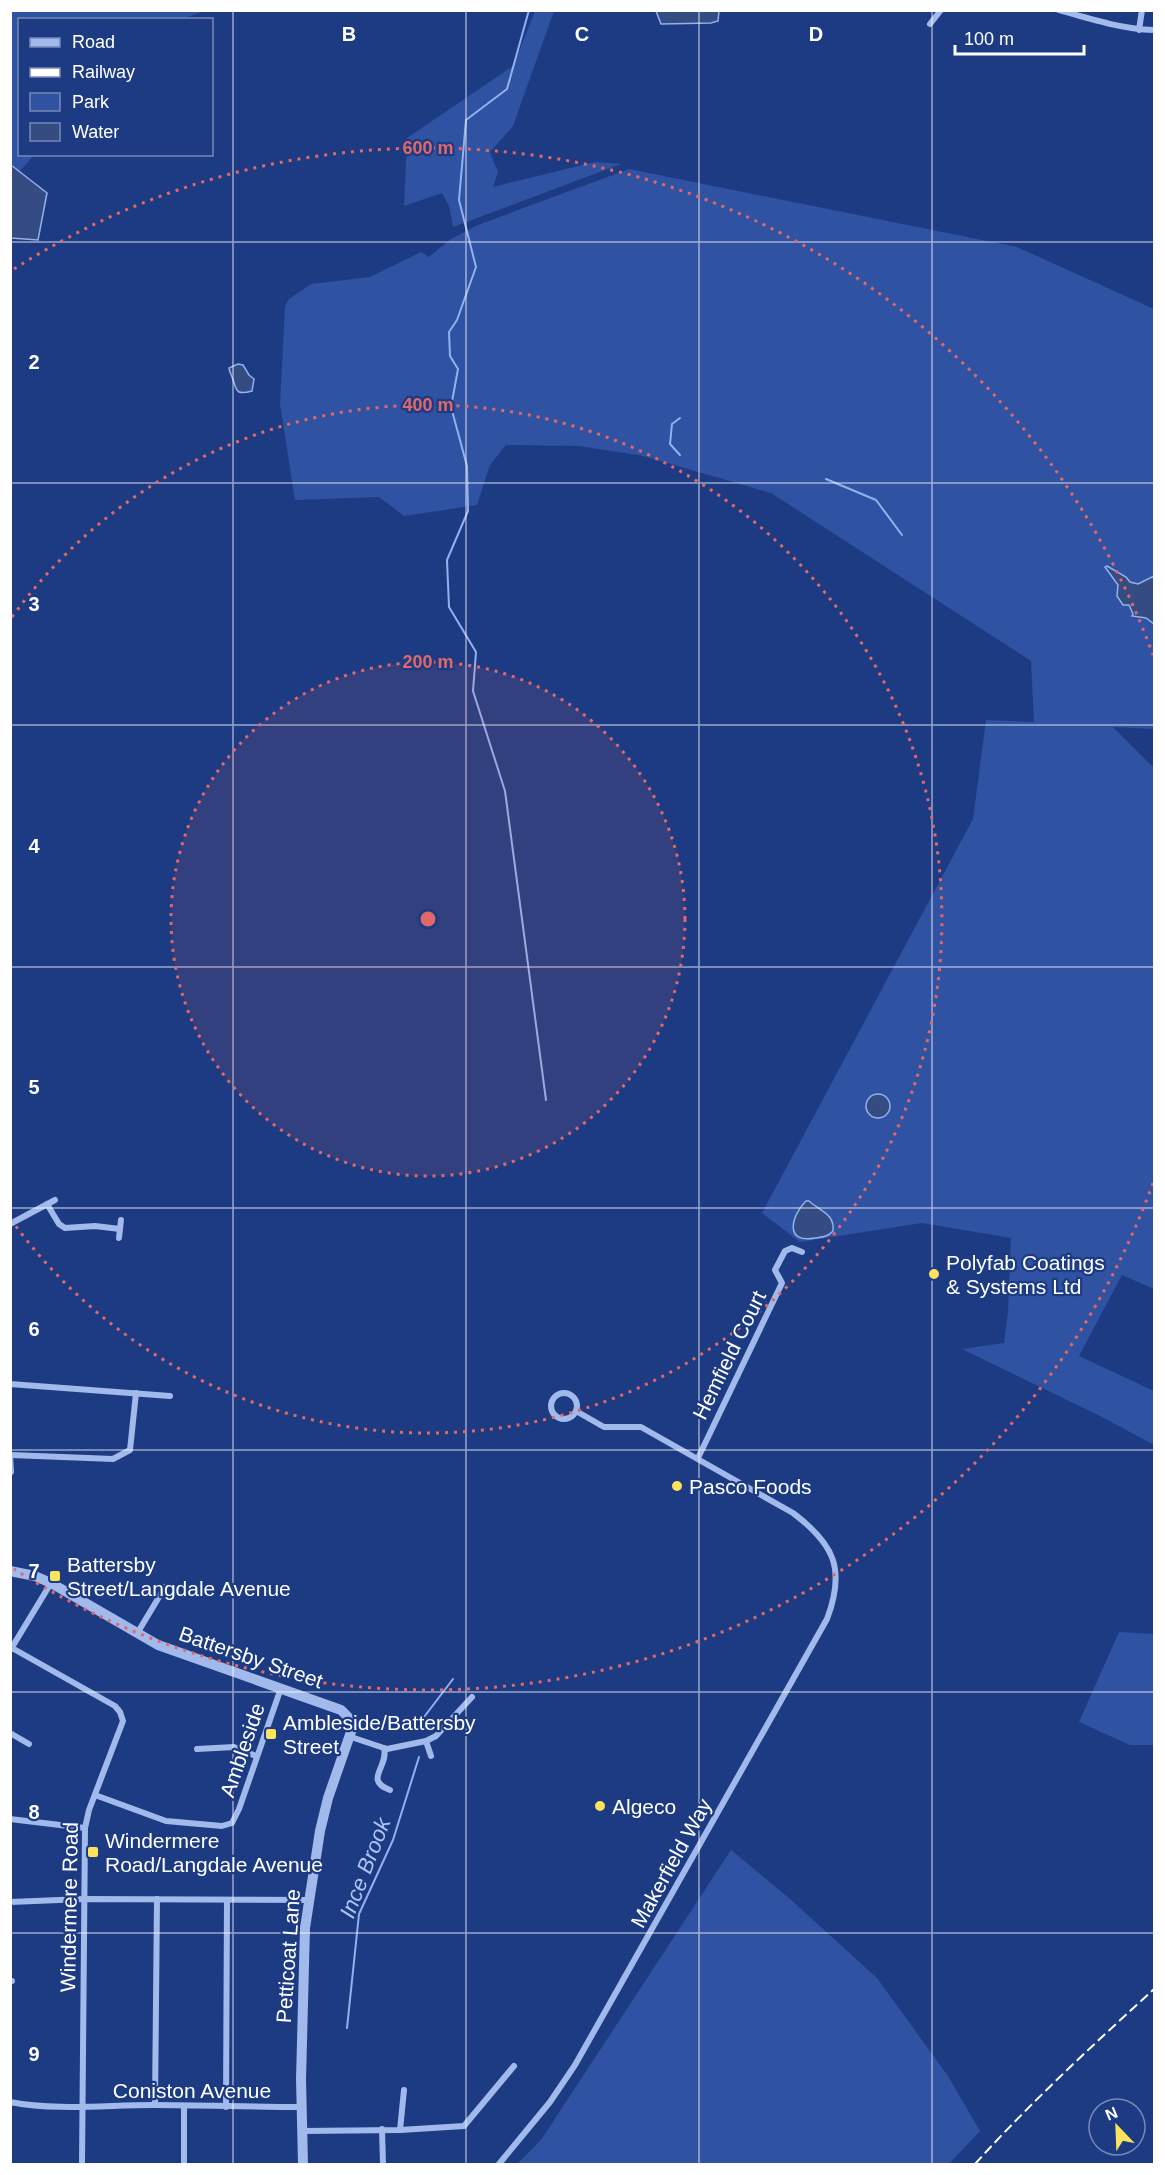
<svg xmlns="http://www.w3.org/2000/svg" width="1165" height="2175" viewBox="0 0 1165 2175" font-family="Arial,sans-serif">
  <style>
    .green { fill: #2f52a2 }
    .water { fill: #344c82; stroke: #94b1ed; stroke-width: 1.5 }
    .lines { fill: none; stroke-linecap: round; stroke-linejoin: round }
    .stream { stroke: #94b1ed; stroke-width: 2 }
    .minor { stroke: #a1b9eb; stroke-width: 6 }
    .tertiary { stroke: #a1b9eb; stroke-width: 10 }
    .rail { stroke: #fff; stroke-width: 2; stroke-dasharray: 10 4.5; stroke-linecap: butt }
    .grid { fill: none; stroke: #fff; stroke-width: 1.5; stroke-opacity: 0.55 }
    .ring { fill: none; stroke: #e26868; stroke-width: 3; stroke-dasharray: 3 6 }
    .poi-dot { fill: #fce35e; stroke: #1c3b83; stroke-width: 2 }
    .labels { text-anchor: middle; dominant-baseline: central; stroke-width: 4.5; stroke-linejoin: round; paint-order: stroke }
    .poi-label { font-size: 21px; fill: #fff; stroke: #1c3b83; text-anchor: start }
    .street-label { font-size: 21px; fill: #fff; stroke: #1c3b83 }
    .water-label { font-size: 22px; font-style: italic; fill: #adc3f2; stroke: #1c3b83 }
    .grid-label { font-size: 20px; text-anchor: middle; font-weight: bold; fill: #fff; stroke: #1c3b83; stroke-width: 4.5; stroke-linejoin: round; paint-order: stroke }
    .centre { fill: #e26868; stroke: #1c3b83; stroke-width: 3 }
    .ring-label { font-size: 18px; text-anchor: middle; font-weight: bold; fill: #e26868; stroke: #1c3b83; stroke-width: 4.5; stroke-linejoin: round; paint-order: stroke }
  </style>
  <rect width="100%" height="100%" fill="#1c3b83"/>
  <g class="green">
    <path d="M10 11 11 10 204 11 179 20H20V154L34 155 19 172 11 165Z"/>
    <path d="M535 11H554L513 126 490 152 498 172 493 187 595 162 621 164 453 227 449 206 442 193 404 206 407 138 513 66Z"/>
    <path d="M629 169 1017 247 1154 309V729L1113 727 1151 765 1154 766V1289L1122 1275 1079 1356 1154 1391V1445L1100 1416 962 1349 1004 1343 1008 1312 1011 1238 922 1223 800 1242 762 1213 973 819 986 720 1034 722 1031 661 771 493 643 456 579 446 506 445 490 465 477 505 404 516 379 497 295 500 280 404 285 306 289 299 311 284 370 277 421 252 429 257 451 239 478 225Z"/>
    <path d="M1119 1632 1154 1634V1745H1130L1079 1722Z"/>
    <path d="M731 1850 789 1898 877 1978 948 2076 980 2131 949 2164H517L541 2140Z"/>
  </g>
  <g class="water">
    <path d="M656 11H719L718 21 711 23 661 24Z"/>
    <path d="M11 165 47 193 38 240 11 238Z"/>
    <path d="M238 364 243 365 249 375 254 379 252 391C234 396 237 389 232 377 231 374 229 371 229 368Z"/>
    <path d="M1107 566 1126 577 1130 582 1138 584 1154 576V624L1146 618 1132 616 1133 614 1129 605H1123L1117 596 1118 585 1105 567Z"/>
    <circle cx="878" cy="1106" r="12"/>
    <path d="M806 1201H809C820 1211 835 1214 833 1231 828 1237 822 1237 815 1238 784 1244 791 1216 806 1201Z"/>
  </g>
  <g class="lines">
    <g class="stream">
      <path d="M529 10 507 89 466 120 459 200 476 267 457 320 449 332 450 356 458 369 451 407 467 466 468 511 447 560 449 607 476 652 473 691 505 791 546 1100"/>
      <path d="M680 418 672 424 670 444 680 455"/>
      <path d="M826 479 876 500 902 535"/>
      <path d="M421 1721 453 1679"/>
      <path d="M347 2028 359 1914 393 1840 419 1757"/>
    </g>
    <g class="minor">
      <path d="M1059 10C1090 19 1122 29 1154 30"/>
      <path d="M930 24 941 10"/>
      <path d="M1139 30 1142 10"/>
      <path d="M47 1204 59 1224 65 1228 95 1226 120 1229"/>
      <path d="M10 1224 55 1200"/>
      <path d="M119 1238 121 1220"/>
      <path d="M10 1384 170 1396"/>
      <circle cx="564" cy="1406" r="13"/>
      <path d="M10 1455 11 1472"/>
      <path d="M11 1455 113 1459 130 1450 136 1393"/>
      <path d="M698 1458 782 1283 775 1270 785 1251 792 1248 802 1252"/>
      <path d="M138 1632 165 1587"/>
      <path d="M12 1648 115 1706 120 1712 123 1721 89 1810 85 1828 82 2164"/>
      <path d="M11 1649 51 1583"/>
      <path d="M10 1733 29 1744"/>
      <path d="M351 1737 387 1749 426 1741 436 1736 472 1697"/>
      <path d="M426 1741 431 1756"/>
      <path d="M384 1748C389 1767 363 1780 390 1790"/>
      <path d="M197 1749 234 1747 256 1756"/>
      <path d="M95 1795 166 1821 222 1826 232 1823 239 1809 281 1688"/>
      <path d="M10 1819 85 1828"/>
      <path d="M10 1902 84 1899 309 1900"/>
      <path d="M10 1981H12"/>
      <path d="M10 2102C57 2111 106 2105 153 2105 203 2105 252 2107 301 2107"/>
      <path d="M155 2105 157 1899"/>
      <path d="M226 2107 227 1900"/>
      <path d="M382 2129 383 2164"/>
      <path d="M400 2130 404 2090"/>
      <path d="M302 2131 400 2130 464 2126 514 2066"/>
      <path d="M184 2164V2106"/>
      <path d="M499 2164 550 2102 575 2065 827 1619C846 1569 834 1544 793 1513L641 1427H604L576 1411"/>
    </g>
    <path class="tertiary" d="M10 1571 35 1576 51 1583 158 1645 341 1710 350 1719 352 1729 328 1798 320 1831 305 1928 301 2079 303 2164"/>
    <path class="rail" d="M975 2164C1031 2102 1093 2045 1154 1989"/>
  </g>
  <path class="grid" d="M233 10V2164M466 10V2164M699 10V2164M932 10V2164M10 242H1154M10 483H1154M10 725H1154M10 967H1154M10 1208H1154M10 1450H1154M10 1692H1154M10 1933H1154"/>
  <circle cx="428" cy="919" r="257" fill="#e26868" fill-opacity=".12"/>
  <g class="ring">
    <circle cx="428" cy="919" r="257"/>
    <path d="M12 617A514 514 0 1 1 12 1221"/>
    <path d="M1153 1183A771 771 0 0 1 14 1569M14 269A771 771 0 0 1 1153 655"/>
  </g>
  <g class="poi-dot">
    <circle cx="934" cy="1274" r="6"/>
    <circle cx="677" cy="1486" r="6"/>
    <rect x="49" y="1570" width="12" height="12" rx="3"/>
    <rect x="265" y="1728" width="12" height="12" rx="3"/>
    <circle cx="600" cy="1806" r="6"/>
    <rect x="87" y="1846" width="12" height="12" rx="3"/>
  </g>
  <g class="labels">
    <g class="poi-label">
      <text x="946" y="1262">Polyfab Coatings<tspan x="946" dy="24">&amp; Systems Ltd</tspan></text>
      <text x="689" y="1486">Pasco Foods</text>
      <text x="67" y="1564">Battersby<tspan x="67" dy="24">Street/Langdale Avenue</tspan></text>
      <text x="283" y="1722">Ambleside/Battersby<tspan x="283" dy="24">Street</tspan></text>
      <text x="612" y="1806">Algeco</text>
      <text x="105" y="1840">Windermere<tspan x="105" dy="24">Road/Langdale Avenue</tspan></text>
    </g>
    <g class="street-label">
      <text transform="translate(729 1355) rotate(-64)">Hemfield Court</text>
      <text transform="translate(251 1657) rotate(19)">Battersby Street</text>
      <text transform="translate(242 1750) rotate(-71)">Ambleside</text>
      <text transform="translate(671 1863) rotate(-61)">Makerfield Way</text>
      <text transform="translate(69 1907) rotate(-89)">Windermere Road</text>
      <text transform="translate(288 1956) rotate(-86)">Petticoat Lane</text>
      <text x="192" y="2090">Coniston Avenue</text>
    </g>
    <g class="water-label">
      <text transform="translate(365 1868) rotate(-69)">Ince Brook</text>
    </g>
  </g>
  <g class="grid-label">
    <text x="349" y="41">B</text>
    <text x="582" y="41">C</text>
    <text x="816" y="41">D</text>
    <text x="34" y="369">2</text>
    <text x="34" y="611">3</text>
    <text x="34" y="853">4</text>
    <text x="34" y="1094">5</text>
    <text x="34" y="1336">6</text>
    <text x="34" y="1578">7</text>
    <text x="34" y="1819">8</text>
    <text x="34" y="2061">9</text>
  </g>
  <circle cx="428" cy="919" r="9" class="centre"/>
  <g class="ring-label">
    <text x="428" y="154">600 m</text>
    <text x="428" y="411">400 m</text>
    <text x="428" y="668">200 m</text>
  </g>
  <rect width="1165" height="2175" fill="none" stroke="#ffffff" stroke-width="24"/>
  <rect x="18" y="18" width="195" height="138" fill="#1c3b83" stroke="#7789b5" stroke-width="1.5"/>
  <rect x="30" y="38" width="30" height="9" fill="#a1b9eb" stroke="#7789b5" stroke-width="1.5"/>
  <text x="72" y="48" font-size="18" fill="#ffffff">Road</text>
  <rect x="30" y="68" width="30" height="9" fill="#ffffff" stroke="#7789b5" stroke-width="1.5"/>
  <text x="72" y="78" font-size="18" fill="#ffffff">Railway</text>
  <rect x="30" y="93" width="30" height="18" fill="#2f52a2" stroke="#7789b5" stroke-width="1.5"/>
  <text x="72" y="108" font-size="18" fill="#ffffff">Park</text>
  <rect x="30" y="123" width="30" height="18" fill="#344c82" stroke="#7789b5" stroke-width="1.5"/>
  <text x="72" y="138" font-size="18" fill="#ffffff">Water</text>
  <g transform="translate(1117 2127) rotate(337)"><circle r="28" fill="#1c3b83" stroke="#7789b5" stroke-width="1.5"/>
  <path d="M0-4.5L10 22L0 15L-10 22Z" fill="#fce35e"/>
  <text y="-9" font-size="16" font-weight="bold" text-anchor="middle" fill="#ffffff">N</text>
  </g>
  <path d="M955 45v9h129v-9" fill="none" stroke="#ffffff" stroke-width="3"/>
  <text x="964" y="45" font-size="18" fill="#ffffff" stroke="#1c3b83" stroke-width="4.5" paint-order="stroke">100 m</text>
</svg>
